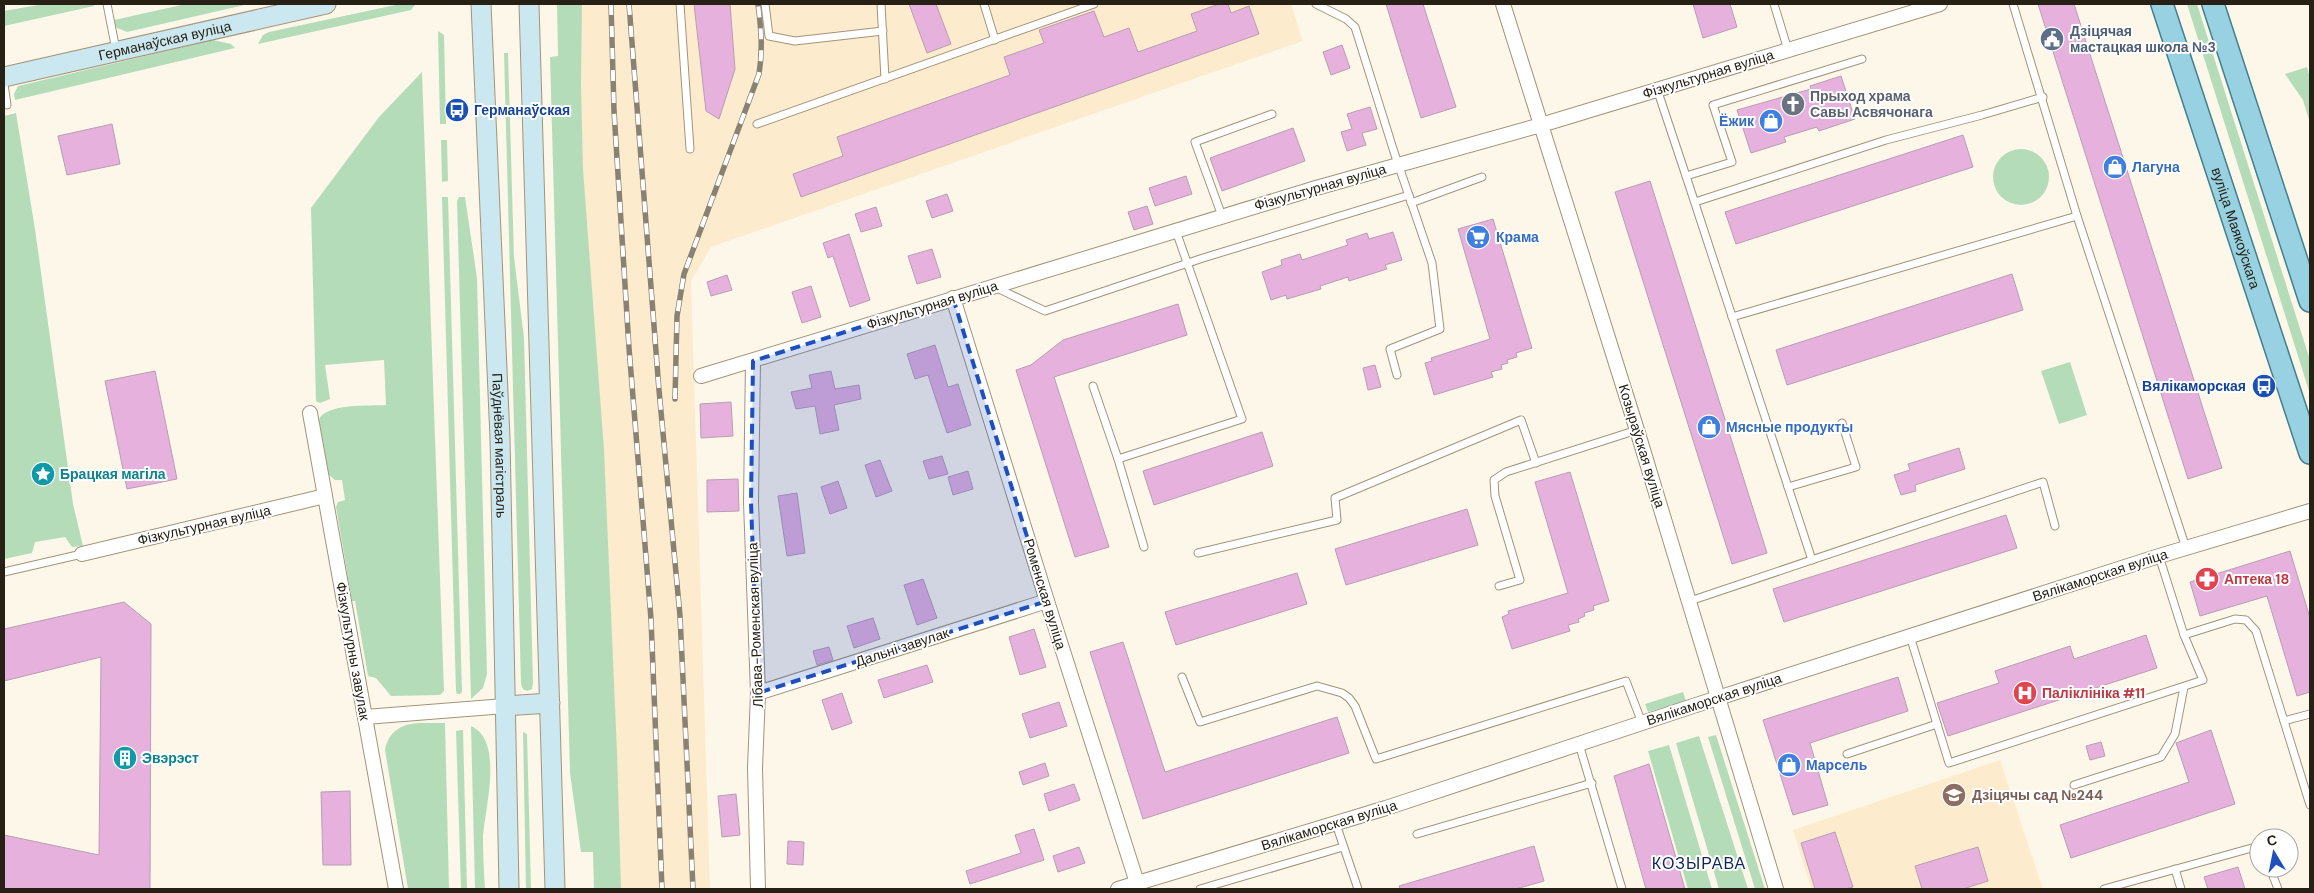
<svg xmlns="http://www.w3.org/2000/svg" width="2314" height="893" viewBox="0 0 2314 893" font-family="'DM Sans',sans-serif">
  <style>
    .built { fill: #fceccd }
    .green { fill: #b5dcb9 }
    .building { fill: #e6b1dc; stroke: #b99db3 }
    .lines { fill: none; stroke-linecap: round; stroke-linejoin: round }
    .lane-casing { stroke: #a39477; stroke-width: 9 }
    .street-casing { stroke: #a39477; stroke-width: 16 }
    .secondary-casing { stroke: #a39477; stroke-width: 21 }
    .primary-casing { stroke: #42808d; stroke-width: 24 }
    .lane { stroke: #fff; stroke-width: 7 }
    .street { stroke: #fff; stroke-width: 14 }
    .secondary { stroke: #cbe8f0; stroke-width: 19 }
    .primary { stroke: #97d1e2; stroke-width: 21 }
    .rail-casing { stroke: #888275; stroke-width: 5.5 }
    .rail { stroke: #fff; stroke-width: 4; stroke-dasharray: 11; stroke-linecap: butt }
    .marked { fill: #1e4fbc; fill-opacity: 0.2; stroke: #1e4fbc; stroke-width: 4; stroke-dasharray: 10 6; stroke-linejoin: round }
    .labels { text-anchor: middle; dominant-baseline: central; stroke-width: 4; stroke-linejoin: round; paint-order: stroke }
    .service-label { font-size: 14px; font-weight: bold; fill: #4e5e75; stroke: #fff; text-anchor: start }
    .street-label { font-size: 14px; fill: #272115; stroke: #fff }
    .worship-label { font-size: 14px; font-weight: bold; fill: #5b616d; stroke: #fff; text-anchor: start }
    .transit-label { font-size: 14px; font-weight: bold; fill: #164399; stroke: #fff; text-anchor: start }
    .shop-label { font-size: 14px; font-weight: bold; fill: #366cbe; stroke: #fff; text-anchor: start }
    .culture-label { font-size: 14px; font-weight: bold; fill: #0d838f; stroke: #fff; text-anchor: start }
    .health-label { font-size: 14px; font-weight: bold; fill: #be3a42; stroke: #fff; text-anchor: start }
    .education-label { font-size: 14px; font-weight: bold; fill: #785e54; stroke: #fff; text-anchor: start }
    .quarter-label { font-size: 16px; letter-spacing: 1px; fill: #0e265b; stroke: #fff }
  </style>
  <rect width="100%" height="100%" fill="#fdf7ea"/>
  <g class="built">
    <path d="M563 4H1291L1303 41 711 247 691 281 710 889H604Z"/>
    <path d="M2000 760 2043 889H1811L1793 830Z"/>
  </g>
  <g class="green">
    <path d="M44 4H93L94 6 4 26V11Z"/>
    <path d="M186 4H249L127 32 115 27 114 20Z"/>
    <path d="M400 4 415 5 411 10 258 44 263 35 269 32Z"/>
    <path d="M557 4H582L581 85 583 169 604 450 617 752 621 889H594L593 852H581L570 773 550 57 558 56Z"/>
    <path d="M2187 4H2197L2310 360V394Z"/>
    <path d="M438 31 444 35 446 124H440Z"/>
    <path d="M213 40 231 44 235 48 15 100 14 94 18 86Z"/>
    <path d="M504 53H508L514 257 524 338 533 683 532 689 527 691 523 689 521 684Z"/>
    <path d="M2307 67 2310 78V123L2303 100 2285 74Z"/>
    <path d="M422 72 444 691 440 695 391 696 376 678 368 676 355 601H352L336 507 338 502 345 500 342 480H335L329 475 319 420C324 403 371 406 386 405L384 360 325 365 330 399 320 403 316 401 311 208 379 117Z"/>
    <path d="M16 113 35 229 73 504 83 546 72 547 65 537 35 542 32 553 4 559V116Z"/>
    <path d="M441 140H447L448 181 442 182Z"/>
    <circle cx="2021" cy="177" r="28"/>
    <path d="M442 197H448L462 692 460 694H457L456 691Z"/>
    <path d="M459 197H465L477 278 487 674 483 688 471 699 457 201Z"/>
    <path d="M2070 362 2087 415 2059 424 2041 371Z"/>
    <path d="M1683 692 1686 701 1648 712 1645 704Z"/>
    <path d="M419 723H445L449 889H408L385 750C388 732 401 724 419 723Z"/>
    <path d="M471 726C505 741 484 810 483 839 483 855 484 873 485 889H475Z"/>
    <path d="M461 730H463L467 889H461L456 731Z"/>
    <path d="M523 732 527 734 531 889H526Z"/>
    <path d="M1716 735 1765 889H1755L1708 737Z"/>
    <path d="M1699 736 1748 889H1719L1676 743Z"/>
    <path d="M1669 745 1712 889H1688L1648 751Z"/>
  </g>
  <g class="building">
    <path d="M694 4H730L735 69 719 119 706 111Z"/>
    <path d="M909 4H936L951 44 927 53Z"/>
    <path d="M1219 4H1228L1231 13 1249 6 1259 34 801 197 793 174 843 156 837 137 1010 75 1004 57 1044 43 1039 30 1094 11 1104 37 1129 28 1138 52 1197 31 1191 14Z"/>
    <path d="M1386 4H1423L1456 107 1421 118Z"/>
    <path d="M1693 4H1730L1737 27 1703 38Z"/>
    <path d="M2038 4H2074L2222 468 2188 479Z"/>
    <path d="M1342 45 1350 68 1331 75 1323 52Z"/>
    <path d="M1841 76 1855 119 1819 131 1817 127 1784 137 1786 142 1751 153 1737 110 1811 89 1810 86Z"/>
    <path d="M1370 107 1377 129 1362 133 1366 145 1347 151 1341 132 1352 129 1347 114Z"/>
    <path d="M112 124 120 164 67 175 58 136Z"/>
    <path d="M1293 128 1305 161 1222 191 1210 158Z"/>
    <path d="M1963 135 1973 167 1736 244 1725 212Z"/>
    <path d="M1186 176 1192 194 1155 206 1149 188Z"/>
    <path d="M1650 181 1767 553 1732 564 1615 192Z"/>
    <path d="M947 194 953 211 932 218 926 201Z"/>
    <path d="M1147 206 1153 224 1134 230 1128 212Z"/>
    <path d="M876 207 882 226 861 232 855 214Z"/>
    <path d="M1493 219 1532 348 1516 353 1517 357 1507 360 1508 363 1501 365 1502 369 1491 372 1493 377 1434 395 1425 363 1432 361 1431 358 1490 339 1458 229Z"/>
    <path d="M1393 232 1402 260 1385 265 1387 269 1349 281 1348 277 1320 286 1321 289 1287 299 1286 295 1271 300 1262 272 1282 265 1281 260 1300 254 1302 260 1348 245 1346 240 1367 233 1369 239Z"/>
    <path d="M849 234 870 300 850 307 833 256 828 258 823 243Z"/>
    <path d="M932 249 941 277 917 284 908 256Z"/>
    <path d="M2012 274 2023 310 1787 385 1776 350Z"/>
    <path d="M727 275 732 290 711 296 707 282Z"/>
    <path d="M811 286 821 317 802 323 792 292Z"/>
    <path d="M1178 304 1187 335 1054 377 1109 547 1075 557 1016 370 1031 365 1063 340Z"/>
    <path d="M935 345 948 387 958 384 971 425 947 433 928 375 915 379 907 354Z"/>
    <path d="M1375 365 1381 387 1368 390 1363 368Z"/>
    <path d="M155 371 177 479 127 489 105 381Z"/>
    <path d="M831 371 835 389 859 385 861 399 834 405 839 430 820 434 815 406 796 409 791 392 812 388 809 375Z"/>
    <path d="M731 402 733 436 701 438 700 404Z"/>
    <path d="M1262 432 1273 466 1154 505 1143 471Z"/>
    <path d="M1959 448 1965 469 1915 485 1916 491 1901 495 1894 475 1910 470 1908 464Z"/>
    <path d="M942 456 948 474 929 479 923 461Z"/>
    <path d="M880 460 892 491 876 497 865 465Z"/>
    <path d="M968 471 973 489 953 495 948 477Z"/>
    <path d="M1570 472 1609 601 1593 606 1594 610 1584 613 1585 616 1578 619 1579 622 1568 625 1570 631 1512 649 1502 617 1509 614 1508 611 1568 593 1535 482Z"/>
    <path d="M738 479 739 511 707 512V480Z"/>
    <path d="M838 481 847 508 830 514 821 487Z"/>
    <path d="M797 493 805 553 787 556 778 496Z"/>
    <path d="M1467 509 1478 545 1346 585 1335 549Z"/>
    <path d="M2006 515 2017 548 1784 622 1773 589Z"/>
    <path d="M2290 551 2310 618V692L2297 696 2267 596 2200 616 2190 582Z"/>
    <path d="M1297 573 1307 604 1176 645 1165 612Z"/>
    <path d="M923 579 937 618 917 625 904 585Z"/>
    <path d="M124 602 151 624 150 889H4V835L99 855 101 657 4 681V629Z"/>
    <path d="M873 618 880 639 854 648 847 626Z"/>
    <path d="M1034 629 1046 667 1020 675 1009 637Z"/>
    <path d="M2146 635 2157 668 1948 736 1937 703 1999 683 1995 671 2070 646 2074 659Z"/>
    <path d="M1123 642 1165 772 1337 717 1349 753 1143 819 1090 652Z"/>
    <path d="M829 647 833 660 817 665 813 651Z"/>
    <path d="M927 665 933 682 884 698 878 680Z"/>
    <path d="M1898 677 1908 711 1810 743 1828 805 1793 815 1763 720Z"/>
    <path d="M842 693 852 723 832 730 822 700Z"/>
    <path d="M1059 702 1067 726 1030 738 1022 714Z"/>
    <path d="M2211 730 2235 804 2071 858 2060 825 2189 782 2176 743Z"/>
    <path d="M2101 742 2105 756 2090 760 2086 746Z"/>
    <path d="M1045 763 1049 776 1023 785 1019 772Z"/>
    <path d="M1649 764 1685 889H1646L1614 776Z"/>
    <path d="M1074 784 1080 800 1049 811 1044 794Z"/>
    <path d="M350 791 351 865H323L321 792Z"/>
    <path d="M736 794 740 835 722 837 718 796Z"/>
    <path d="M1034 829 1044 860 970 884 966 871 1021 853 1015 835Z"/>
    <path d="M1835 832 1853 887 1845 889H1815L1801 843Z"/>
    <path d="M788 841 804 842 803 865 787 864Z"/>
    <path d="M1534 846 1544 881 1516 889H1400L1399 886Z"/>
    <path d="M1079 847 1085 863 1058 872 1053 856Z"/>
    <path d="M1978 847 1988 881 1963 889H1922L1915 866Z"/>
    <path d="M2238 867 2245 889H2208L2204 877Z"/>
  </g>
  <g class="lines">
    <g class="lane-casing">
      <g id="lane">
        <path d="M107 4 116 50"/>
        <path d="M680 4 690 149"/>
        <path d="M765 4 769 36 795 41 883 31"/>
        <path d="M881 4 885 79"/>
        <path d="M984 4 995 40"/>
        <path d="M1316 4 1346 19 1355 27 1394 152 1432 263 1440 329 1390 349 1397 375"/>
        <path d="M1774 4 1788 50"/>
        <path d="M4 84 7 105"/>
        <path d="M1657 89 1686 176"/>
        <path d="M757 124 1094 4"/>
        <path d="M1695 202 1886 140 1982 115 2043 97"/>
        <path d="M1411 203 1482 177"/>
        <path d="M1222 216 1195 142 1272 114"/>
        <path d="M2077 216 2186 548"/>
        <path d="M995 287 1045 311 1203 258 1409 195"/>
        <path d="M1732 317 2077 216 2013 4"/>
        <path d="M1093 386 1118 459"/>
        <path d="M1788 487 1856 467 1842 423"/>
        <path d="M1144 547 1118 459 1242 419 1176 231"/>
        <path d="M1198 553 1337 520 1335 498 1521 420 1536 463"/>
        <path d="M1812 560 1686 176 1732 162 1713 105 1862 59"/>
        <path d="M4 572 82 554"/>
        <path d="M1499 586 1520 580 1495 496 1494 480 1506 472 1637 430"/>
        <path d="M1690 601 2043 482 2055 526"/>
        <path d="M2184 635 2235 619 2246 620 2256 631 2310 805"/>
        <path d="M1910 636 1949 763 2203 680 2184 635 2159 556"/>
        <path d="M1182 677 1200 722 1317 686 1342 693 1349 698 1355 706 1376 759 1626 681 1642 723"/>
        <path d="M2284 721 2310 714"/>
        <path d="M1579 744 1622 889"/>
        <path d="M1847 754 1937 724"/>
        <path d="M2074 785 2161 757 2175 734 2184 687"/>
        <path d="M1336 824 1358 889"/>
        <path d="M1417 834 1592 783"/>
        <path d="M2270 868 2278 889"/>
        <path d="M2175 869 2181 889"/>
        <path d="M1200 889 1343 847"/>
        <path d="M2104 889 2259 846"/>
      </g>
    </g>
    <g class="street-casing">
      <g id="street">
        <path d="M1503 4 1637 430 1776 889"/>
        <path d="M953 298 1047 601 1139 889"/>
        <path d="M753 361 751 502 758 693 755 768 758 889"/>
        <path d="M701 376 1316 188 1541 125 1940 4"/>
        <path d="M310 413 396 889"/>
        <path d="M82 554 325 496"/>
        <path d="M758 693 1047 601"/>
        <path d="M365 717 505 706"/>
        <path d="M1118 889 1386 808 1693 706 2159 556 2310 511"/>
      </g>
    </g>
    <g class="secondary-casing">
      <g id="secondary">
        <path id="s1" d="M481 4 500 438 509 889"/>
        <path d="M529 4 555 889"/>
        <path id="s2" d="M4 77 326 4"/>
        <path d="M505 706 550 703"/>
      </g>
    </g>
    <g class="primary-casing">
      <g id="primary">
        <path id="s3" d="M2162 4 2310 453"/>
        <path d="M2213 4 2310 301"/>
      </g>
    </g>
    <use href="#lane" class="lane"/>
    <use href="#street" class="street"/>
    <use href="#secondary" class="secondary"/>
    <use href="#primary" class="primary"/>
    <g class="rail-casing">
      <g id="rail">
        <path d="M611 4 614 111 629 348 651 619 662 889"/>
        <path d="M629 4 659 390 680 616 693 889"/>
        <path d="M675 399 677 316 684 274 759 74C763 50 761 28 758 4"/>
      </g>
    </g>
    <use href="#rail" class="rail"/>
  </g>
  <path class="marked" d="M953 298 1047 601 758 693 751 502 753 361Z"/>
  <defs>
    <g id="civic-disc" transform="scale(1.25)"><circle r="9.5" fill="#5c6f8a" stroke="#fff"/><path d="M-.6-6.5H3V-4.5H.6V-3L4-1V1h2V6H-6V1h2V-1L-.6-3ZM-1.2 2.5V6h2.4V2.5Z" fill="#fff"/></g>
    <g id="church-disc" transform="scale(1.25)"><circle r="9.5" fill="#6b7280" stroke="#fff"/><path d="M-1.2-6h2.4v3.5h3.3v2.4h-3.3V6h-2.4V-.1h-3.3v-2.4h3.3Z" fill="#fff"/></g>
    <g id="bus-disc" transform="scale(1.25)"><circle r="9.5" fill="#1a4fb4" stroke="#fff"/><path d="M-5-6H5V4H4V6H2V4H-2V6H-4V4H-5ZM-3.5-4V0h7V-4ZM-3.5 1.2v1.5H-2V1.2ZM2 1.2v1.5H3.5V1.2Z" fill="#fff"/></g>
    <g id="shop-disc" transform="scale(1.25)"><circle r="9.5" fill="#3f7fe0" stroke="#fff"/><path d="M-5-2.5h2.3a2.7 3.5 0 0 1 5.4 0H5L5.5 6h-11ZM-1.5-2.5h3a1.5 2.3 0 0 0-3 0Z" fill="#fff"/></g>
    <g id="supermarket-disc" transform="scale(1.25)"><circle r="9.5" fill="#3f7fe0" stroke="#fff"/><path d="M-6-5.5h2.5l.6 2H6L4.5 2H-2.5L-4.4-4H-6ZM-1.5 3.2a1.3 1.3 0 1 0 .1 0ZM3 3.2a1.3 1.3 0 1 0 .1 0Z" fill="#fff"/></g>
    <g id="sight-disc" transform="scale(1.25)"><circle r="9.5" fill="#0f9aa8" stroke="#fff"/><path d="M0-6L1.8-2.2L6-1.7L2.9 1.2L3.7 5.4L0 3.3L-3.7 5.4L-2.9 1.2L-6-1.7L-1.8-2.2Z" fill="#fff"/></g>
    <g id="pharmacy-disc" transform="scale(1.25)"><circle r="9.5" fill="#e0444e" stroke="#fff"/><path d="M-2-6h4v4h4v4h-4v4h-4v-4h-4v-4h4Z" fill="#fff"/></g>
    <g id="hospital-disc" transform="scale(1.25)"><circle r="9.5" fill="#e0444e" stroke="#fff"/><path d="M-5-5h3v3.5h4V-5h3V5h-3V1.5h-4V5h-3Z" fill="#fff"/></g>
    <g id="building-disc" transform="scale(1.25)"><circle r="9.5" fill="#0f9aa8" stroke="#fff"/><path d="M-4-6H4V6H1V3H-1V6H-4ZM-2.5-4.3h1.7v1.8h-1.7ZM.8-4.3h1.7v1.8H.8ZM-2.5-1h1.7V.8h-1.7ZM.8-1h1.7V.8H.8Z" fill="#fff"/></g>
    <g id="school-disc" transform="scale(1.25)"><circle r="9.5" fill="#8d6e63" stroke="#fff"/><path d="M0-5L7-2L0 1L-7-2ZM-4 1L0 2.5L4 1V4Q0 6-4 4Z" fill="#fff"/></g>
  </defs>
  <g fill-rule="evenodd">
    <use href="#civic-disc" x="2052" y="39"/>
    <use href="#church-disc" x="1793" y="104"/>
    <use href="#bus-disc" x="457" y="110"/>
    <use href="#shop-disc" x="1771" y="121"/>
    <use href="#shop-disc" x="2115" y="167"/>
    <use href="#supermarket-disc" x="1478" y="237"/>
    <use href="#bus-disc" x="2264" y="386"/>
    <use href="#shop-disc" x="1709" y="427"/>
    <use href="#sight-disc" x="43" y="474"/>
    <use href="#pharmacy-disc" x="2207" y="579"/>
    <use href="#hospital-disc" x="2025" y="693"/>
    <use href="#building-disc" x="125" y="758"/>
    <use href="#shop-disc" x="1789" y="765"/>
    <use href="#school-disc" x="1954" y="795"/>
  </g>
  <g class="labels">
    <g class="service-label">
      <text x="2070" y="31">Дзіцячая<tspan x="2070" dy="16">мастацкая школа №3</tspan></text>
    </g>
    <g class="street-label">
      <text stroke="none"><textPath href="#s2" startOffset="165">Германаўская вуліца</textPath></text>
      <text transform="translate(1708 74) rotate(-17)">Фізкультурная вуліца</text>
      <text transform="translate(1320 187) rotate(-16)">Фізкультурная вуліца</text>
      <text stroke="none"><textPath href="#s3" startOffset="236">вуліца Маякоўскага</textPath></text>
      <text transform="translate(932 305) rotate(-17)">Фізкультурная вуліца</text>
      <text stroke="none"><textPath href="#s1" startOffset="442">Паўднёвая магістраль</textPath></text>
      <text transform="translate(1642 446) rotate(73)">Козыраўская вуліца</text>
      <text transform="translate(204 525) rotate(-13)">Фізкультурная вуліца</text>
      <text transform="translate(2100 575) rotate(-18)">Вялікаморская вуліца</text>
      <text transform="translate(1045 594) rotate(73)">Роменская вуліца</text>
      <text transform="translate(755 625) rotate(-92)">Лібава-Роменская вуліца</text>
      <text transform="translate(902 647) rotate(-18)">Дальні завулак</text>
      <text transform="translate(353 651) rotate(80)">Фізкультурны завулак</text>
      <text transform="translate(1714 699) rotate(-18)">Вялікаморская вуліца</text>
      <text transform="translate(1329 825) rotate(-17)">Вялікаморская вуліца</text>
    </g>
    <g class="worship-label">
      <text x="1810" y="96">Прыход храма<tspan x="1810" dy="16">Савы Асвячонага</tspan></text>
    </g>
    <g class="transit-label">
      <text x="474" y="110">Германаўская</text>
      <text x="2246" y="386" text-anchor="end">Вялікаморская</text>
    </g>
    <g class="shop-label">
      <text x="1754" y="121" text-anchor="end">Ёжик</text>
      <text x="2132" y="167">Лагуна</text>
      <text x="1496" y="237">Крама</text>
      <text x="1726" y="427">Мясные продукты</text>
      <text x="1806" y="765">Марсель</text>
    </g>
    <g class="culture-label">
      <text x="60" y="474">Брацкая магіла</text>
      <text x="142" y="758">Эвэрэст</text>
    </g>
    <g class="health-label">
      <text x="2224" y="579">Аптека 18</text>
      <text x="2042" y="693">Паліклініка #11</text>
    </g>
    <g class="education-label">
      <text x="1972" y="795">Дзіцячы сад №244</text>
    </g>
    <g class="quarter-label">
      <text x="1699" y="863">КОЗЫРАВА</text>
    </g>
  </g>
  <rect width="2314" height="893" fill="none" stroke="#272115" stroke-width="10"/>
  <g transform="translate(2274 853) rotate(350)"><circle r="24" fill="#ffffff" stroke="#a9a6a1"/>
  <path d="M0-4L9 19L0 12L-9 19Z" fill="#1e4fbc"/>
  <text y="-8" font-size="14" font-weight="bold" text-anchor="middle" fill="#272115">С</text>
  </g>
</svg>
